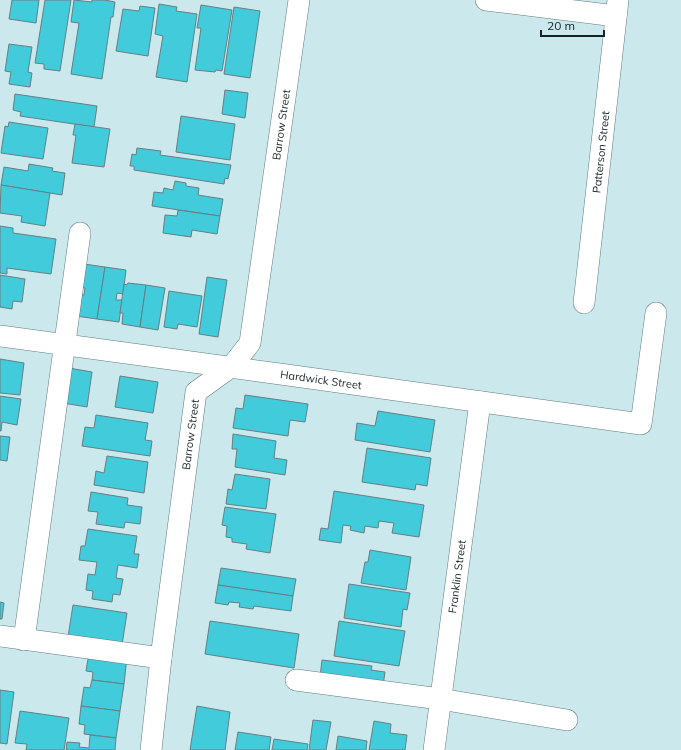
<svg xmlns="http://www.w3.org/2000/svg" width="681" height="750" viewBox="0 0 681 750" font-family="Mulish,sans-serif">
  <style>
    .building { fill: #42cbdb; stroke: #658084 }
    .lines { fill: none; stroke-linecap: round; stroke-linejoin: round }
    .minor-casing { stroke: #617b7f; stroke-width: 22 }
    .minor { stroke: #fff; stroke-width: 21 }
    .labels { text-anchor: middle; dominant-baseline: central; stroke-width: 4; stroke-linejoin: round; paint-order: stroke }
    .street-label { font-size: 11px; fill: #172224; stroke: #cbe8ec }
  </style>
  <rect width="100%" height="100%" fill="#cbe8ec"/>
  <g class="building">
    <path d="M12 0H39L36 23 9 19Z"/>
    <path d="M45 0H71L60 71 44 69V64L35 63Z"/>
    <path d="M74 0 92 2V0H105L115 2 113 17H111L102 79 71 74 79 23 71 22Z"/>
    <path d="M159 4 177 7 176 11 197 14 187 82 156 77 163 36 155 34Z"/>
    <path d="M201 5 232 10 222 71 216 70 215 72 195 70 201 28H197Z"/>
    <path d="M140 6 155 8 148 56 116 51 123 9 139 11Z"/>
    <path d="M234 7 260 11 250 78 224 74Z"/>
    <path d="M9 44 32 47 28 72 32 73 30 87 9 84 11 72 5 71Z"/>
    <path d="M225 90 248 93 245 118 222 114Z"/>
    <path d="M15 94 97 106 94 127 20 116 21 112 13 110Z"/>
    <path d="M181 116 235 124 230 160 176 152Z"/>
    <path d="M9 122 48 128 43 159 1 153 5 126 8 127Z"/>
    <path d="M75 124 110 129 104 167 72 163 76 135H73Z"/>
    <path d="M137 148 161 151 160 155 231 165 228 179 225 178 224 184 134 170V166H130L132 154 136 155Z"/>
    <path d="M29 164 53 168 52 171 65 173 62 195 1 185 4 167 28 171Z"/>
    <path d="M175 181 186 183V186L199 188 198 195 223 199 220 216 152 206 154 192 163 193 164 188 173 190Z"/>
    <path d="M1 185 50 193 45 226 21 222 22 216 0 213Z"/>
    <path d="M178 210 220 216 217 234 192 230 191 237 163 233 165 215 177 216Z"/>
    <path d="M0 226 13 228V233L56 239 51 274 7 268V274L0 273Z"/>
    <path d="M84 264 105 267 97 319 76 316 79 294 84 295 85 288 80 287Z"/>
    <path d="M105 267 126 270 123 294 117 293 116 300H122L119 322 97 319Z"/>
    <path d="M0 275 25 279 22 302 13 301 12 309 0 307Z"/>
    <path d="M207 277 227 280 218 337 199 334Z"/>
    <path d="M128 283 146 285 140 327 122 324 123 313H120L124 284 127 285Z"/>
    <path d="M146 285 165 288 158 330 140 327Z"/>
    <path d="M169 291 202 296 197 327 178 324 177 329 164 327Z"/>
    <path d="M0 359 24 363 20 395 0 393Z"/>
    <path d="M69 368 92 372 87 407 63 403Z"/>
    <path d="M120 376 158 382 153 413 115 407Z"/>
    <path d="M245 395 308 404 305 422 290 420 288 436 233 428 236 408 243 409Z"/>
    <path d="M0 396 21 399 17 425 2 422 1 431H0Z"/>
    <path d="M378 411 435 420 430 452 355 440 357 423 375 426Z"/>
    <path d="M96 415 148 423 145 440 152 441 150 456 82 446 85 427 94 428Z"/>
    <path d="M233 434 276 441 274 458 287 460 285 475 235 467 237 449H232Z"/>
    <path d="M0 436 10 437 7 461 0 460Z"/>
    <path d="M367 448 431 458 427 486 416 484 415 490 362 482Z"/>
    <path d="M107 456 148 462 144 493 94 485 96 471 104 473Z"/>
    <path d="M235 474 270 479 266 509 226 504 228 489 232 490Z"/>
    <path d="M334 491 424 505 419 537 392 533 394 523 379 521 378 528 365 526 364 533 350 530 351 526 343 525 341 543 319 540 321 528 328 529Z"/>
    <path d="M91 492 128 498 127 505 142 507 140 524 125 522 124 528 96 524 98 512 88 511Z"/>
    <path d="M225 507 276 514 270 553 246 549 247 544 232 542V538L226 537 227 526 222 525Z"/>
    <path d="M88 529 137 536 134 554H139L137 568 118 565 116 578 123 579 120 595 113 594 112 602 92 599 93 591 86 590 88 574 95 575 97 562 79 560 81 546H85Z"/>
    <path d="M370 550 411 557 406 590 361 583 365 562H368Z"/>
    <path d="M221 568 296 579 293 596 218 585Z"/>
    <path d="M349 584 410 593 407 610 403 609 401 627 344 618Z"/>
    <path d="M218 585 293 596 291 611 254 606 253 609 239 607 240 603 229 602 228 605 215 603Z"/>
    <path d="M0 602 4 603 2 619H0Z"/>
    <path d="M73 605 127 613 122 645 68 637Z"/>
    <path d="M210 621 299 634 294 668 205 654Z"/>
    <path d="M339 621 405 631 399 666 334 656Z"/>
    <path d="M89 653 127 657 124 684 92 680 93 672 86 671Z"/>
    <path d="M322 660 372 666 371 670 385 672 383 686 320 677Z"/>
    <path d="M92 680 124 684 120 711 81 706 84 687 90 688Z"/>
    <path d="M0 690 14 692 7 744 0 743Z"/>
    <path d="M81 706 120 711 116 738 84 734 85 725 79 724Z"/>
    <path d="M197 706 230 712 225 750H190Z"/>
    <path d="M20 711 69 718 64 750H26L27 744 15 743Z"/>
    <path d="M313 720 331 722 326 750H309Z"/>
    <path d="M374 721 391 724 390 733 407 735 405 750H369Z"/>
    <path d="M238 732 271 737 269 750H235Z"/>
    <path d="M90 735 116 738 115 750H66L67 742 80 743 79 747 89 748Z"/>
    <path d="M338 736 367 741 366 750H336Z"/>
    <path d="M274 739 308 744 307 750H272Z"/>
  </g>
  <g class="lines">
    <g class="minor-casing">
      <g id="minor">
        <path d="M486 0 616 16"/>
        <path id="s1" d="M584 303 618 0"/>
        <path id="s2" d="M0 336C214 364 427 395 641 424L656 313"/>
        <path d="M0 636 161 658"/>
        <path d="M24 640 80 233"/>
        <path d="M296 680 440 699 567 720"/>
        <path id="s3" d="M151 750 161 658 196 392 232 366 250 343 299 0"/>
        <path id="s4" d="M434 750 480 402"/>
      </g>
    </g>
    <use href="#minor" class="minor"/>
  </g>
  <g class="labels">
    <g class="street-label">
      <text stroke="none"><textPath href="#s3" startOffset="655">Barrow Street</textPath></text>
      <text stroke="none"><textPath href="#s1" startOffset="152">Patterson Street</textPath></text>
      <text stroke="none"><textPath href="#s2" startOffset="324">Hardwick Street</textPath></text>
      <text stroke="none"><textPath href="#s3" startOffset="318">Barrow Street</textPath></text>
      <text stroke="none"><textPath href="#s4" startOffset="175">Franklin Street</textPath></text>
    </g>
  </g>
  <path d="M541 30v6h63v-6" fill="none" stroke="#172224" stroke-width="2"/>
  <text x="547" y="30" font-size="12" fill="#172224" stroke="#cbe8ec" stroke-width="3" paint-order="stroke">20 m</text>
</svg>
